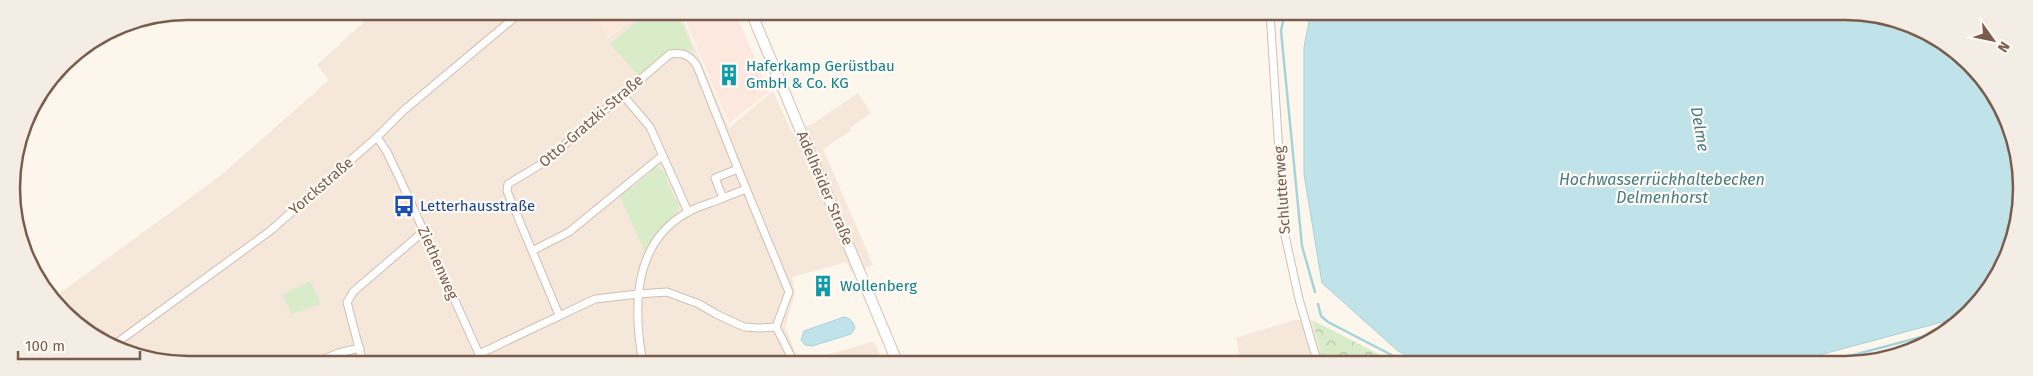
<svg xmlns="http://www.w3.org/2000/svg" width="2033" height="376" viewBox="0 0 2033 376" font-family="'Fira Sans',sans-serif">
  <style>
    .residential { fill: #f5e8da }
    .commercial { fill: #fde8e0 }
    .green { fill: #d8ecc9 }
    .forest { fill: url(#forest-crowns) }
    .water { fill: #bfe3e8; stroke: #a5d3da }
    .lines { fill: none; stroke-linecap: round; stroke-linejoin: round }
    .stream { stroke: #a5d3da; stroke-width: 2.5 }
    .minor-casing { stroke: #d1beb0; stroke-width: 9 }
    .secondary-casing { stroke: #d6c0b0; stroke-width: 12 }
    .minor { stroke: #fff; stroke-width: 7 }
    .secondary { stroke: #fff; stroke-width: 10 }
    .labels { text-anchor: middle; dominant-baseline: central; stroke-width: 4.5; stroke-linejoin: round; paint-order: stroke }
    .culture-label { font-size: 15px; fill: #0d838f; stroke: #fffaf3; text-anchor: start }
    .street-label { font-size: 15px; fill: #7a5c4d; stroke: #fffaf3 }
    .transit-label { font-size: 15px; fill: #164399; stroke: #fffaf3; text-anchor: start }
    .water-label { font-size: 16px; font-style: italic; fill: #437c86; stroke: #fffaf3 }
    .rim { fill: none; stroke: #7a5c4d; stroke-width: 2.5 }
  </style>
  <defs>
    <pattern id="forest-crowns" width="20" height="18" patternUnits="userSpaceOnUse" patternTransform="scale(1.25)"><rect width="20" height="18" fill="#d8ecc9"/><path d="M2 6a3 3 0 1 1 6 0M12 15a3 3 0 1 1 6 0" fill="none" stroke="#b4c2a5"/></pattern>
  </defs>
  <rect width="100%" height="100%" fill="#fdf6ec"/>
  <g class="residential">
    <path d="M376 11 593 12 608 38 640 12H680L729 128 773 91 792 133 814 123 858 93 871 113 850 128 851 131 823 149 873 265 852 273 846 262 792 277 795 294 785 327 798 359 803 362 871 342 875 343 884 364 165 363 110 346 55 304 52 299 220 176 329 80 317 65Z"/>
    <path d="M1294 320H1312L1324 364H1241L1236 338Z"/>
  </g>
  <g class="commercial">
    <path d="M593 12H640L607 38Z"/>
    <path d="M682 12H735L769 92 729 124Z"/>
  </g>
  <g class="green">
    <path d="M648 12H677L693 50 670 51 639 76 610 44Z"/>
    <path d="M653 167H658L667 175 666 179 675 199 678 201C680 212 676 225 663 226L649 243 650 246 646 254 620 197 628 187 632 188 649 174V170Z"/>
    <path d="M310 281 321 304 292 314 282 295Z"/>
    <path d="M1937 336C1910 356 1864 364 1831 364Z"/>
  </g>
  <path class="forest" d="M1312 320 1398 364H1324Z"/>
  <g class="water">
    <path d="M1311 12 1868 13 1933 35 1985 80 2016 142 2020 211 2004 266 1976 304 1957 318 1786 364H1424L1398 351 1322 283 1304 174V47Z"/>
    <path d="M844 317C851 319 853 321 855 328L851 334 812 346 805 345 801 340 804 331Z"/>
  </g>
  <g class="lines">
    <g class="stream">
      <path d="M1285 12 1281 31 1302 246 1315 292"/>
      <path d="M1318 304 1321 316 1328 322 1409 364"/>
      <path d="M1819 364 1944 331"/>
    </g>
    <g class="minor-casing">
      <g id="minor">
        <path d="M1270 12 1284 231 1299 299 1318 364"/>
        <path d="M622 94 650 127 688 212"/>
        <path d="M377 137 387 152 407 194 483 363"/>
        <path d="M534 250 569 232 662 156"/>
        <path d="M559 315 507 191 508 184 543 163 670 54C683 52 690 55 697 66L738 169"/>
        <path d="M776 327 795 364"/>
        <path d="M111 347 270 231 377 137 403 111 521 12"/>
        <path d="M479 354 595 299 638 294 667 292 699 304 716 314 744 327 759 328 776 327 789 292 738 169 715 178 723 198 746 189"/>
        <path d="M316 363 338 353 360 348"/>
        <path d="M363 363 347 302 354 291 424 231"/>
        <path d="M643 364C633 309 632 243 688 212 698 206 712 203 723 198"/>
      </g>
    </g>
    <g class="secondary-casing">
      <path id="secondary" d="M751 12 898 364"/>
    </g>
    <use href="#minor" class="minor"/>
    <use href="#secondary" class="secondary"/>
  </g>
  <defs>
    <g id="building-bare" transform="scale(1.725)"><path d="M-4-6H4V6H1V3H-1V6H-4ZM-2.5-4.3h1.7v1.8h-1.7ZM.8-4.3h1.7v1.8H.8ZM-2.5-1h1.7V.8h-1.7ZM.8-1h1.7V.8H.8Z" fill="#0f9aa8" stroke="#fffaf3" stroke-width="2.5" paint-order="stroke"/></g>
    <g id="bus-bare" transform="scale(1.725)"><path d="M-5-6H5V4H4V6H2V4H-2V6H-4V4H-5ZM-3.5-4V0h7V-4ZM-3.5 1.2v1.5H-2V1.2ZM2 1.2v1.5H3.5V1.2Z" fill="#1a4fb4" stroke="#fffaf3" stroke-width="2.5" paint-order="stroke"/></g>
  </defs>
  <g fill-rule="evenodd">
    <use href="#building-bare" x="729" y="75"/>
    <use href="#bus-bare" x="404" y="206"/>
    <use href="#building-bare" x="823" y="286"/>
  </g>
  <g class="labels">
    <g class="culture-label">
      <text x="746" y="66">Haferkamp Gerüstbau<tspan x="746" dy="17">GmbH &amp; Co. KG</tspan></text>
      <text x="840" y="286">Wollenberg</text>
    </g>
    <g class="street-label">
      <text transform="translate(591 121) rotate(-41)">Otto-Gratzki-Straße</text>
      <text transform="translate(321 186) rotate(-41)">Yorckstraße</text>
      <text transform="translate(825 188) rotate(67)">Adelheider Straße</text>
      <text transform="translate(1282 190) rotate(-94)">Schlutterweg</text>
      <text transform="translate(438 263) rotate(66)">Ziethenweg</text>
    </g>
    <g class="transit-label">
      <text x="420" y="206">Letterhausstraße</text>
    </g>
    <g class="water-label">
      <text transform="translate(1700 129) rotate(80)">Delme</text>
      <text x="1662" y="179">Hochwasserrückhaltebecken<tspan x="1662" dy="18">Delmenhorst</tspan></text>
    </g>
  </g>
  <path d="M0 0H2033V376H0ZM188 20H1845A168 168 0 0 1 2013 188V188A168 168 0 0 1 1845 356H188A168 168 0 0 1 20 188V188A168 168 0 0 1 188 20Z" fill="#f4ede6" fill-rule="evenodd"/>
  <path class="rim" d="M188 20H1845A168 168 0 0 1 2013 188V188A168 168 0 0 1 1845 356H188A168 168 0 0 1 20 188V188A168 168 0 0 1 188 20Z"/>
  <g transform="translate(1993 40) rotate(123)" stroke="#fffaf3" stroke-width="4" paint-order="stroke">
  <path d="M0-4L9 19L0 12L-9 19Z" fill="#7a5c4d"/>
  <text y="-8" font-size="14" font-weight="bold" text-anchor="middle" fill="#7a5c4d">N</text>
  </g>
  <path d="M18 351v8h122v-8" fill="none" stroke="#7a5c4d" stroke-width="2.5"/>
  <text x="25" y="351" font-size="15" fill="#7a5c4d" stroke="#fffaf3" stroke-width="4" paint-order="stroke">100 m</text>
</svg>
